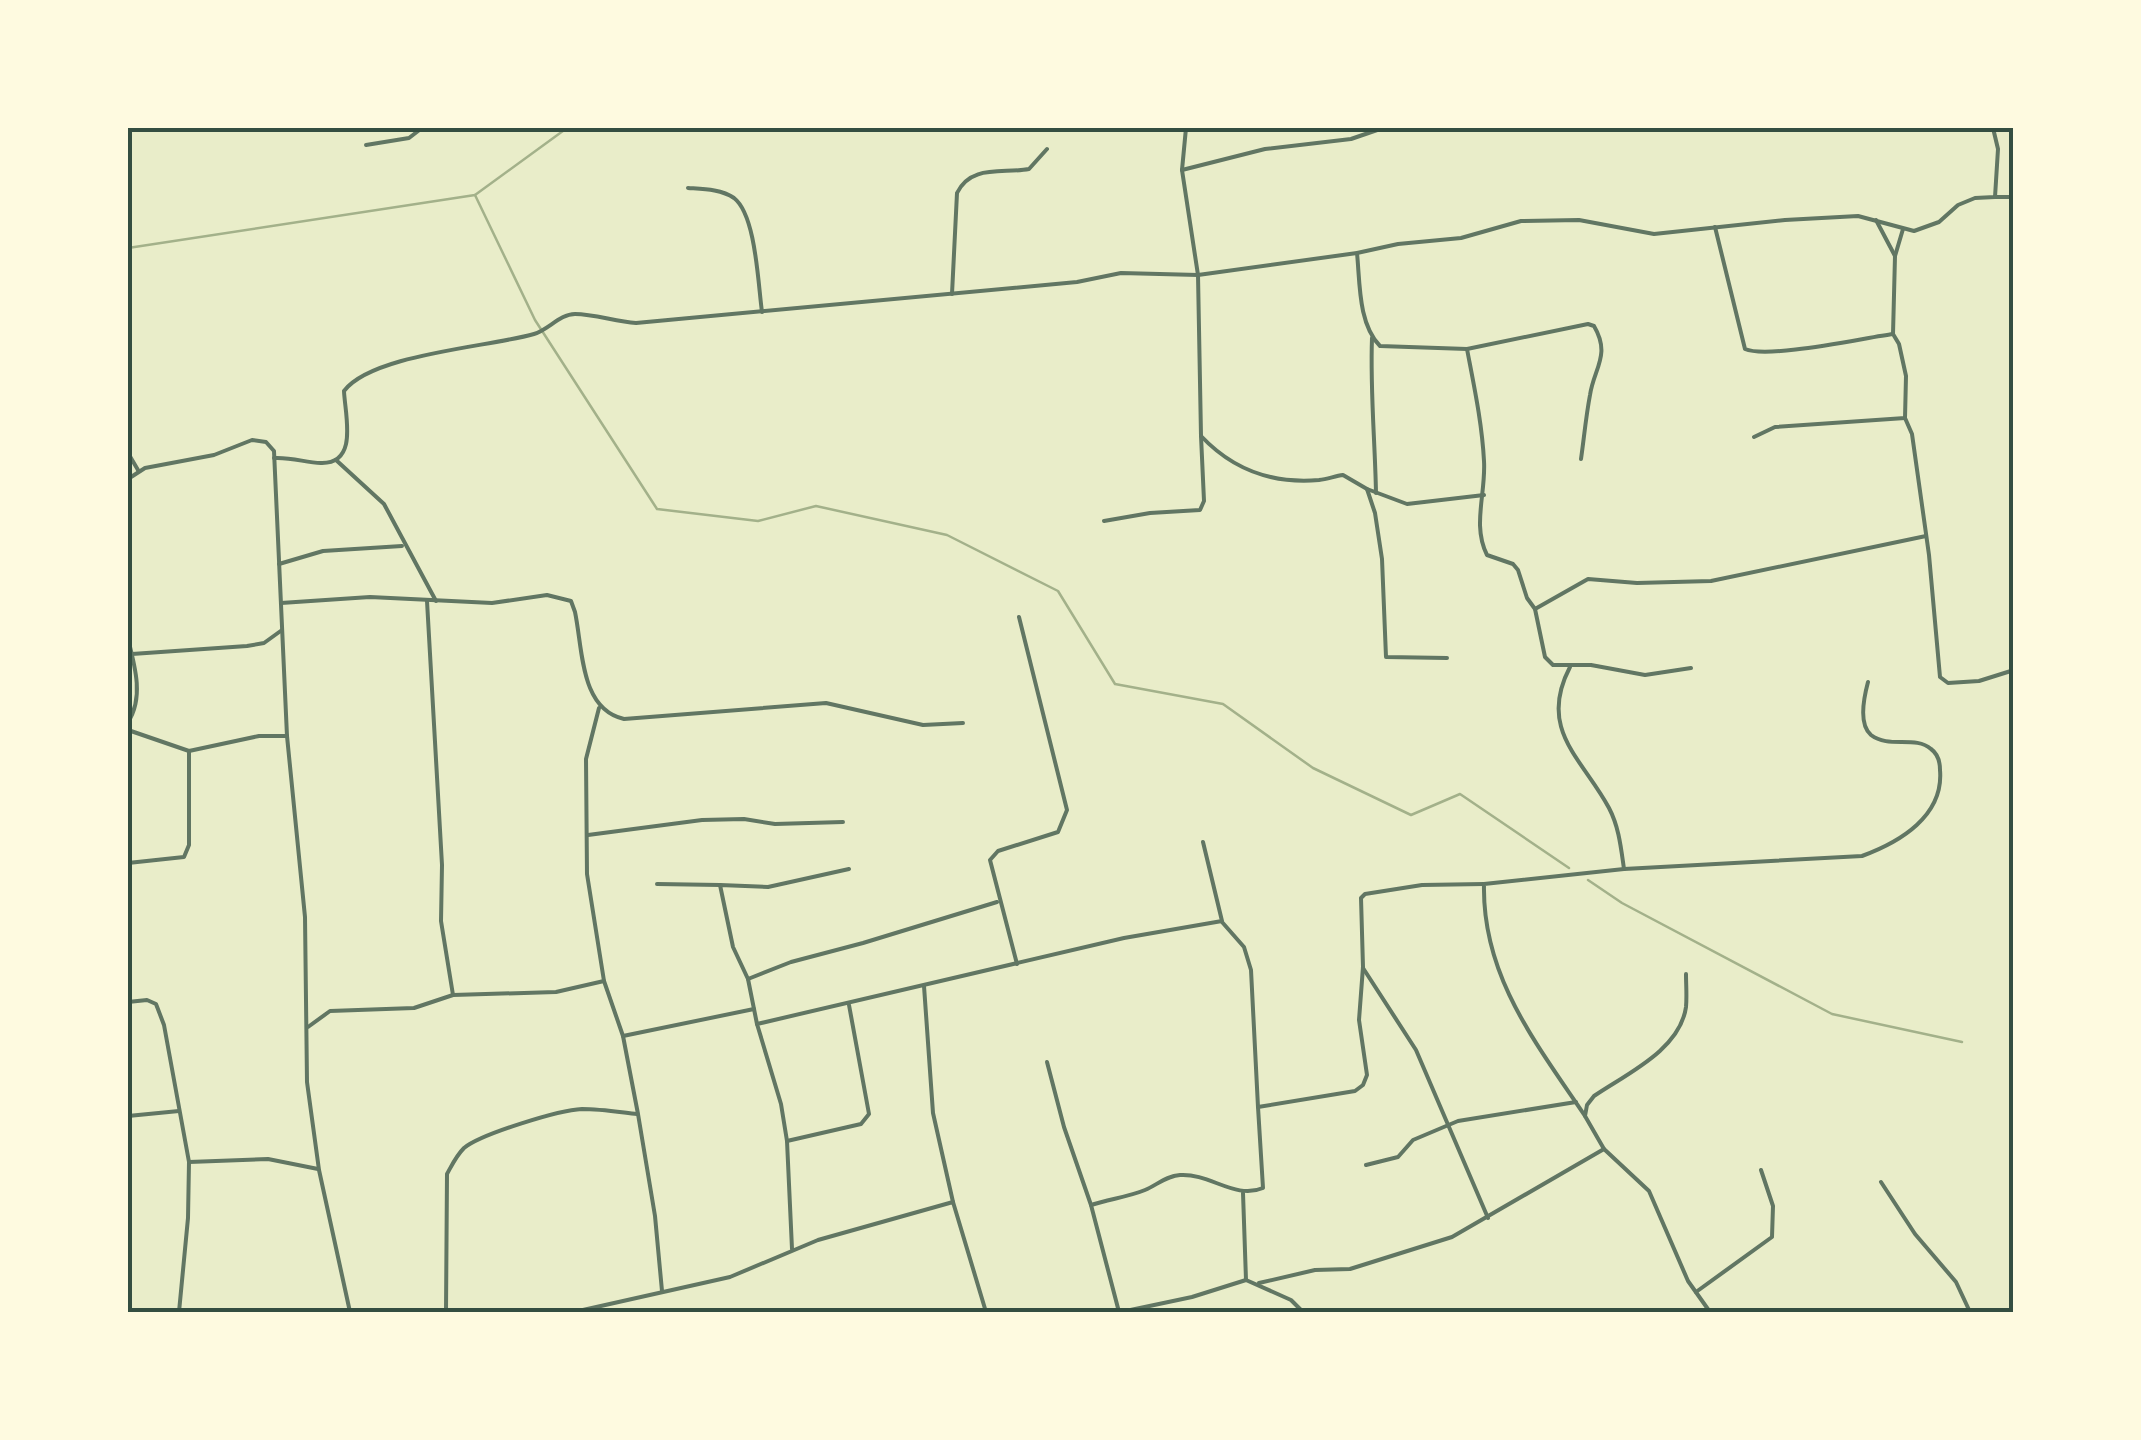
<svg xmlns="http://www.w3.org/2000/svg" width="2141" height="1440" viewBox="0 0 2141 1440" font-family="Overpass,sans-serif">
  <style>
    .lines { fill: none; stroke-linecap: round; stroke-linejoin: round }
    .stream { stroke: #a3b18a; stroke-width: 2.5 }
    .minor { stroke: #617663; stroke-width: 4 }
    .neatline { fill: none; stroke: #344e41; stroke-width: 4 }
  </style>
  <rect width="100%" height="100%" fill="#e9edc9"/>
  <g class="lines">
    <g class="stream">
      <path d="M475 195 535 320 657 509 758 521 816 506 947 535 1058 591 1115 684 1223 704 1313 768 1411 815 1460 794 1569 868"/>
      <path d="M128 248 475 195 567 128"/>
      <path d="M1588 880 1622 903 1832 1014 1962 1042"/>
    </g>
    <g class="minor">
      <path d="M1186 128 1182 170 1198 275 1201 436C1233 470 1273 484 1319 480 1328 479 1335 476 1343 475L1367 489 1407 504 1484 495"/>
      <path d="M366 145 409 138 422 128"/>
      <path d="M1182 170 1265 149 1351 139 1383 128"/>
      <path d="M688 188C703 189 721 189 734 198 756 215 758 284 762 312"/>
      <path d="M1995 197H2014"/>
      <path d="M1876 220 1895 256"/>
      <path d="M1715 227 1745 349C1768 359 1863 338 1893 334L1899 344 1906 376 1905 418 1775 427 1754 437"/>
      <path d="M1357 253C1360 282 1358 324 1380 346L1467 349 1588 324 1594 326C1611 355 1594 368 1590 395 1586 416 1584 438 1581 459"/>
      <path d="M952 294 957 193C971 164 1003 174 1029 169L1047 149"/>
      <path d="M1893 334 1895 256 1903 229"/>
      <path d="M1372 338C1370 390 1375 440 1376 493"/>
      <path d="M1467 349C1474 386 1482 423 1484 461 1486 494 1472 525 1487 555L1513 564 1518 570 1527 598 1535 609 1545 657 1553 665H1591L1645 675 1691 668"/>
      <path d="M1905 418 1912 434 1929 555 1940 677 1948 683 1979 681 2014 670"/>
      <path d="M128 453 138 470"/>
      <path d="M274 458C293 457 306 463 321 463 359 464 345 415 344 391 372 354 489 347 534 334 548 330 560 314 575 314 595 314 616 322 636 323L1077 282 1121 273 1198 275 1357 253 1398 244 1461 238 1521 221 1579 220 1654 234 1785 220 1858 216 1914 231 1939 222 1958 205 1975 198 1995 197 1998 149 1993 128"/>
      <path d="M336 460 384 504 436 601"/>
      <path d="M128 479 145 468 214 455 252 440 266 442 274 451 287 736 305 917 307 1082 319 1170 350 1312"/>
      <path d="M1367 489 1375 513 1382 559 1386 657 1447 658"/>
      <path d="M1104 521 1150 513 1200 510 1204 501 1201 436"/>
      <path d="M279 564 323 551 402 546"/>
      <path d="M427 601 442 865 441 921 453 995"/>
      <path d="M281 603 370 597 492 603 547 595 571 601 575 612C583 650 580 709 624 719L826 703 923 725 963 723"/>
      <path d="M1535 609 1588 579 1637 583 1711 581 1926 536"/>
      <path d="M128 639C135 666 144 698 128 722"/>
      <path d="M132 654 247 646 264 643 282 630"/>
      <path d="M1570 667C1537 730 1583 759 1609 808 1619 827 1621 848 1624 869"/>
      <path d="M599 708 586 759 587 874 604 981 623 1036 638 1114 655 1216 662 1291"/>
      <path d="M128 730 189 751 259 736H287"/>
      <path d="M588 835 702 820 744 819 775 824 843 822"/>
      <path d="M128 863 184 857 189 845V751"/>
      <path d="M657 884 720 885"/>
      <path d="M1222 922 1244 947 1251 970 1258 1107"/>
      <path d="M1017 964 990 860 998 851 1058 832 1067 810 1019 617"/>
      <path d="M1363 968 1416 1050 1488 1218"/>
      <path d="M1686 974C1686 985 1687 996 1686 1007 1680 1050 1626 1074 1594 1096L1587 1105 1585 1116 1604 1149 1649 1191 1688 1281 1710 1312"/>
      <path d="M748 979 791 962 863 943 997 902"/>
      <path d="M924 986 933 1113 953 1202"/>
      <path d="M128 1002 147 1000 156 1004 164 1025 189 1162 188 1218 179 1312"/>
      <path d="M757 1024 748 979 733 947 720 885 768 887 849 869"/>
      <path d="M308 1027 330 1011 414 1008 453 995 556 992 604 981"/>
      <path d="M623 1036 754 1009"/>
      <path d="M1047 1062 1064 1127 1091 1205"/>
      <path d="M128 1116 179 1111"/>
      <path d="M1585 1116C1536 1043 1482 976 1484 884L1624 869 1862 856C1900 842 1944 816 1940 770 1940 762 1938 754 1931 749 1915 735 1889 749 1871 735 1858 724 1864 697 1868 682"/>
      <path d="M787 1141 861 1124 869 1114 849 1005"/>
      <path d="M189 1162 268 1159 318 1169"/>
      <path d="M1366 1165 1398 1157 1413 1140 1458 1121 1576 1102"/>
      <path d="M1881 1182 1915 1234 1956 1282 1970 1312"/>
      <path d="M1243 1193 1246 1280 1291 1300 1303 1312"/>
      <path d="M792 1249 787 1141 781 1104 757 1024 1124 938 1222 921 1203 842"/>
      <path d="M1259 1283 1315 1270 1350 1269 1452 1237 1604 1149"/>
      <path d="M1696 1292 1772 1237 1773 1206 1761 1170"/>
      <path d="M446 1312 447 1174C452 1165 456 1156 464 1148 481 1134 559 1110 582 1109 600 1109 619 1112 637 1114"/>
      <path d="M574 1312 730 1277 818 1240 953 1202 986 1312"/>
      <path d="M1119 1312 1091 1205C1109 1199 1128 1197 1145 1190 1157 1185 1166 1176 1180 1175 1210 1173 1235 1200 1263 1188L1258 1107 1355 1091 1363 1085 1367 1075 1359 1020 1363 967 1361 898 1365 894 1422 885 1484 884"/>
      <path d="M1121 1312 1192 1297 1246 1280"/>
    </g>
  </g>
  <rect width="2141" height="1440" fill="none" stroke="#fefae0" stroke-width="260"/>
  <rect x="130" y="130" width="1881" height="1180" class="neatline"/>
</svg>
